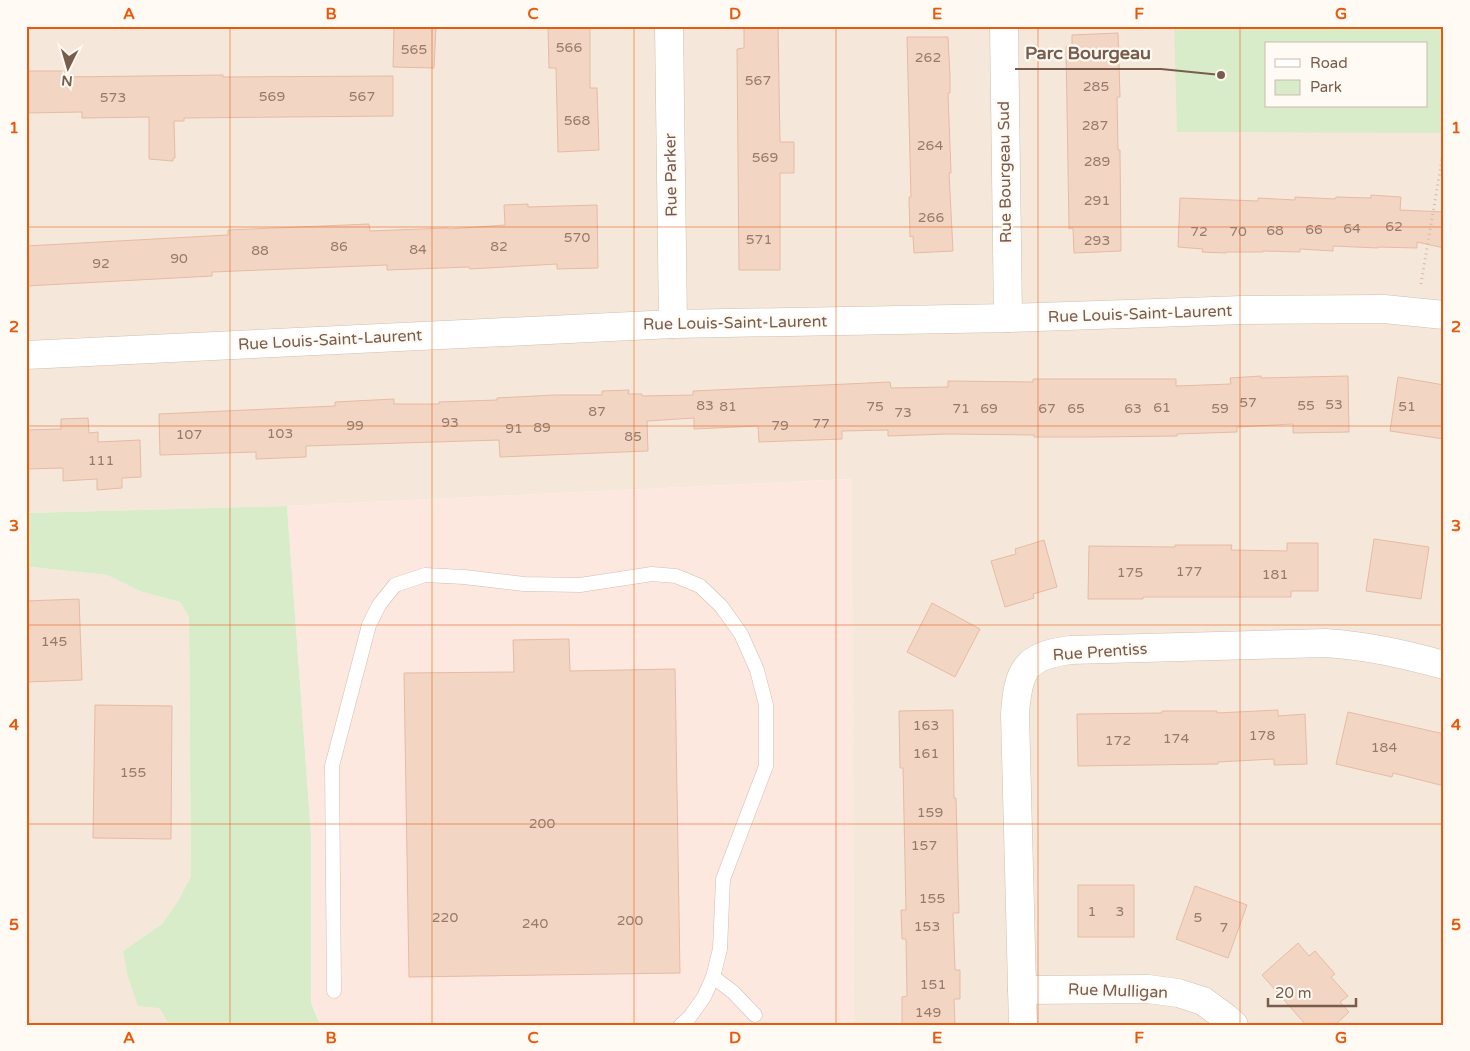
<svg xmlns="http://www.w3.org/2000/svg" width="1470" height="1051" viewBox="0 0 1470 1051" font-family="'Varela Round',sans-serif">
  <style>
    .residential { fill: #f5e8da; fill-rule: evenodd }
    .commercial { fill: #fde8e0 }
    .green { fill: #d8ecc9; fill-rule: evenodd }
    .building { fill: #f3d5c3; stroke: #e6bba3 }
    .lines { fill: none; stroke-linecap: round; stroke-linejoin: round }
    .service-casing { stroke: #d1beb0; stroke-width: 15 }
    .minor-casing { stroke: #d1beb0; stroke-width: 29 }
    .path { stroke: #d9b8a5; stroke-width: 3; stroke-dasharray: 1 4; stroke-linecap: butt }
    .service { stroke: #fff; stroke-width: 14 }
    .minor { stroke: #fff; stroke-width: 28 }
    .grid { fill: none; stroke: #e8590c; stroke-width: 1; stroke-opacity: 0.55 }
    .labels { text-anchor: middle; dominant-baseline: central; stroke-width: 4.5; stroke-linejoin: round; paint-order: stroke }
    .number-label { font-size: 14px; fill: #987a6a }
    .street-label { font-size: 16px; fill: #7a5c4d; stroke: #fffaf3 }
    .leader { fill: none; stroke: #7a5c4d; stroke-width: 2 }
    .callout-dot { fill: #7a5c4d; stroke: #fffaf3; stroke-width: 2 }
    .callout-label { font-size: 18px; text-anchor: middle; font-weight: bold; fill: #7a5c4d; stroke: #fffaf3; stroke-width: 4.5; stroke-linejoin: round; paint-order: stroke }
    .neatline { fill: none; stroke: #e8590c; stroke-width: 2 }
    .grid-label { font-size: 16px; text-anchor: middle; font-weight: bold; fill: #e8590c }
  </style>
  <rect width="100%" height="100%" fill="#fdf6ec"/>
  <g class="residential">
    <path d="M26 26H1444V1025H854L851 479 287 506 26 513ZM1266 44H1426V106H1266Z"/>
    <path d="M31 567 107 575 142 592 180 602 189 617 191 876 178 901 162 924 123 951 169 1025H26V569Z"/>
  </g>
  <path class="commercial" d="M852 479 854 1025H320L311 1003V834L287 506Z"/>
  <g class="green">
    <path d="M1174 26H1444V133L1177 132ZM1266 44H1426V106H1266Z"/>
    <path d="M287 506 311 834V1003L320 1025H169L159 1008 138 1006 128 977 123 951 162 924 178 901 191 876 189 617 180 602 142 592 107 575 31 567 26 569V513Z"/>
  </g>
  <g class="building">
    <path d="M394 26H436L434 68 393 67Z"/>
    <path d="M548 26H590V88H597L599 150 558 152 556 68H549Z"/>
    <path d="M744 26H778L780 142H794V173H780V270H739L737 49 744 48Z"/>
    <path d="M1118 33 1120 97H1117L1118 150H1120L1121 251 1074 253 1073 228 1069 229 1066 47H1072V35Z"/>
    <path d="M907 37H948L950 76V93H948L951 173H949L953 251 914 253 913 236 910 237 909 197H911Z"/>
    <path d="M26 71H64V77L223 75V77L393 76V116L184 118V121H174L175 158H173V161L149 159V117L82 118V112L26 113Z"/>
    <path d="M1371 195 1401 197 1400 210 1444 212V248L1417 242V248L1378 247V248L1333 246V251L1300 249V252L1263 251V252H1226V253L1202 252 1203 249 1178 247 1180 198 1258 201V198L1295 200V197L1335 199 1336 197 1371 198Z"/>
    <path d="M528 204V207L597 205 598 268 557 269V264L470 269 469 267 387 270V265L212 272V276L26 286V246L228 235V230L369 224 370 231 448 228 449 229 505 225 504 205Z"/>
    <path d="M1261 376V378L1348 376 1349 432 1293 433V424L1237 427V432L1177 434V436L1094 437H1034V435L948 434 888 436V430L842 431V439L759 442 758 426 694 429V418L647 421 648 451 500 457 499 440 306 446V457L256 459V452L160 455 159 414 335 406V402L394 399V404H439V402L497 400V398L554 395H602V391L629 390 628 394H642V396L693 395V391L890 382 891 388 948 387V381L1033 382V379H1176V386L1231 384 1230 378Z"/>
    <path d="M1398 377 1444 385V439L1390 431Z"/>
    <path d="M88 418 89 433 98 432V442L140 440 141 477 122 478V488L97 490V479L63 481V468L26 469V430L61 429V419Z"/>
    <path d="M1374 539 1429 547 1421 599 1366 591Z"/>
    <path d="M1044 540 1057 587 1033 594 1034 598 1005 607 991 561 1016 554 1015 549Z"/>
    <path d="M1287 543H1318V591H1291V597H1143V599H1088L1089 546 1175 547V545H1232L1231 550 1287 551Z"/>
    <path d="M79 599 82 680 26 682V601Z"/>
    <path d="M932 603 980 629 955 677 907 652Z"/>
    <path d="M569 639 570 671 675 669 680 973 409 977 404 673 514 672 513 640Z"/>
    <path d="M95 705 172 706 171 839 93 838Z"/>
    <path d="M953 710 954 798H956L959 913H953L955 970H960V999H954L955 1025H902V997L907 996 906 939H902L901 910H906L903 768H900L899 711Z"/>
    <path d="M1278 710V716L1305 714 1307 764 1274 765V759L1218 762V764L1078 766 1077 714 1162 713V711H1217V713Z"/>
    <path d="M1348 712 1444 734V786L1393 773 1392 777 1336 764Z"/>
    <rect x="1078" y="885" width="56" height="52"/>
    <path d="M1195 886 1247 905 1228 958 1176 939Z"/>
    <path d="M1298 943 1309 956 1315 951 1335 974 1331 977 1348 996 1340 1002 1349 1012 1335 1025H1306L1262 975Z"/>
  </g>
  <g class="lines">
    <g class="service-casing">
      <g id="service">
        <path d="M713 977 733 992 755 1015"/>
        <path d="M334 991 332 766 369 625 379 605 395 585 425 575 464 577 524 584 580 585 652 574 676 576 700 586 721 606 741 634 757 670 766 705V766L723 879 720 949 713 977 704 997 689 1018 681 1025"/>
      </g>
    </g>
    <g class="minor-casing">
      <g id="minor">
        <path d="M669 26 673 324"/>
        <path d="M1004 26 1008 318"/>
        <path d="M26 355 673 324 1008 318 1243 310 1384 309 1444 315"/>
        <path d="M1022 990 1148 989 1178 993 1203 1001 1225 1017 1234 1025"/>
        <path d="M1023 1025 1015 714C1018 670 1025 656 1070 650L1326 643C1369 646 1403 654 1444 665"/>
      </g>
    </g>
    <path class="path" d="M1421 284 1444 147"/>
    <use href="#service" class="service"/>
    <use href="#minor" class="minor"/>
  </g>
  <path class="grid" d="M230 26V1025M432 26V1025M634 26V1025M836 26V1025M1038 26V1025M1240 26V1025M26 227H1444M26 426H1444M26 625H1444M26 824H1444"/>
  <g class="labels">
    <g class="number-label">
      <text x="569" y="47">566</text>
      <text x="414" y="49">565</text>
      <text x="928" y="57">262</text>
      <text x="758" y="80">567</text>
      <text x="1096" y="86">285</text>
      <text x="272" y="96">569</text>
      <text x="362" y="96">567</text>
      <text x="113" y="97">573</text>
      <text x="577" y="120">568</text>
      <text x="1095" y="125">287</text>
      <text x="930" y="145">264</text>
      <text x="765" y="157">569</text>
      <text x="1097" y="161">289</text>
      <text x="1097" y="200">291</text>
      <text x="931" y="217">266</text>
      <text x="1394" y="226">62</text>
      <text x="1352" y="228">64</text>
      <text x="1314" y="229">66</text>
      <text x="1275" y="230">68</text>
      <text x="1199" y="231">72</text>
      <text x="1238" y="231">70</text>
      <text x="577" y="237">570</text>
      <text x="759" y="239">571</text>
      <text x="1097" y="240">293</text>
      <text x="339" y="246">86</text>
      <text x="499" y="246">82</text>
      <text x="418" y="249">84</text>
      <text x="260" y="250">88</text>
      <text x="179" y="258">90</text>
      <text x="101" y="263">92</text>
      <text x="1248" y="402">57</text>
      <text x="1334" y="404">53</text>
      <text x="705" y="405">83</text>
      <text x="1306" y="405">55</text>
      <text x="728" y="406">81</text>
      <text x="875" y="406">75</text>
      <text x="1407" y="406">51</text>
      <text x="1162" y="407">61</text>
      <text x="961" y="408">71</text>
      <text x="989" y="408">69</text>
      <text x="1047" y="408">67</text>
      <text x="1076" y="408">65</text>
      <text x="1133" y="408">63</text>
      <text x="1220" y="408">59</text>
      <text x="597" y="411">87</text>
      <text x="903" y="412">73</text>
      <text x="450" y="422">93</text>
      <text x="821" y="423">77</text>
      <text x="355" y="425">99</text>
      <text x="780" y="425">79</text>
      <text x="542" y="427">89</text>
      <text x="514" y="428">91</text>
      <text x="280" y="433">103</text>
      <text x="189" y="434">107</text>
      <text x="633" y="436">85</text>
      <text x="101" y="460">111</text>
      <text x="1189" y="571">177</text>
      <text x="1130" y="572">175</text>
      <text x="1275" y="574">181</text>
      <text x="54" y="641">145</text>
      <text x="926" y="725">163</text>
      <text x="1262" y="735">178</text>
      <text x="1176" y="738">174</text>
      <text x="1118" y="740">172</text>
      <text x="1384" y="747">184</text>
      <text x="926" y="753">161</text>
      <text x="133" y="772">155</text>
      <text x="930" y="812">159</text>
      <text x="542" y="823">200</text>
      <text x="924" y="845">157</text>
      <text x="932" y="898">155</text>
      <text x="1092" y="911">1</text>
      <text x="1120" y="911">3</text>
      <text x="445" y="917">220</text>
      <text x="1198" y="917">5</text>
      <text x="630" y="920">200</text>
      <text x="535" y="923">240</text>
      <text x="927" y="926">153</text>
      <text x="1224" y="927">7</text>
      <text x="933" y="984">151</text>
      <text x="928" y="1012">149</text>
    </g>
    <g class="street-label">
      <text transform="translate(1005 172) rotate(-91)">Rue Bourgeau Sud</text>
      <text transform="translate(671 175) rotate(-91)">Rue Parker</text>
      <text transform="translate(1140 314) rotate(-2)">Rue Louis-Saint-Laurent</text>
      <text transform="translate(735 323) rotate(-1)">Rue Louis-Saint-Laurent</text>
      <text transform="translate(330 340) rotate(-3)">Rue Louis-Saint-Laurent</text>
      <text transform="translate(1100 652) rotate(-4)">Rue Prentiss</text>
      <text transform="translate(1118 991) rotate(2)">Rue Mulligan</text>
    </g>
  </g>
  <path class="leader" d="M1221 75L1161 69H1015"/>
  <circle class="callout-dot" cx="1221" cy="75" r="5"/>
  <g class="callout-label">
    <text x="1088" y="59">Parc Bourgeau</text>
  </g>
  <rect width="1470" height="1051" fill="none" stroke="#fffaf3" stroke-width="55"/>
  <rect x="1265" y="42" width="162" height="65" fill="#fffaf3" stroke="#cabbb1"/>
  <rect x="1275" y="59" width="25" height="8" fill="#ffffff" stroke="#cabbb1"/>
  <text x="1310" y="68" font-size="15" fill="#7a5c4d">Road</text>
  <rect x="1275" y="80" width="25" height="15" fill="#d8ecc9" stroke="#cabbb1"/>
  <text x="1310" y="92" font-size="15" fill="#7a5c4d">Park</text>
  <g transform="translate(68 68) rotate(185)" stroke="#fffaf3" stroke-width="4" paint-order="stroke">
  <path d="M0-4L9 19L0 12L-9 19Z" fill="#7a5c4d"/>
  <text y="-8" font-size="14" font-weight="bold" text-anchor="middle" fill="#7a5c4d">N</text>
  </g>
  <path d="M1268 998v8h88v-8" fill="none" stroke="#7a5c4d" stroke-width="2.5"/>
  <text x="1275" y="998" font-size="15" fill="#7a5c4d" stroke="#fffaf3" stroke-width="4" paint-order="stroke">20 m</text>
  <rect x="28" y="28" width="1414" height="996" class="neatline"/>
  <g class="grid-label">
    <text x="129" y="19">A</text>
    <text x="331" y="19">B</text>
    <text x="533" y="19">C</text>
    <text x="735" y="19">D</text>
    <text x="937" y="19">E</text>
    <text x="1139" y="19">F</text>
    <text x="1341" y="19">G</text>
    <text x="14" y="133">1</text>
    <text x="1456" y="133">1</text>
    <text x="14" y="332">2</text>
    <text x="1456" y="332">2</text>
    <text x="14" y="531">3</text>
    <text x="1456" y="531">3</text>
    <text x="14" y="730">4</text>
    <text x="1456" y="730">4</text>
    <text x="14" y="930">5</text>
    <text x="1456" y="930">5</text>
    <text x="129" y="1043">A</text>
    <text x="331" y="1043">B</text>
    <text x="533" y="1043">C</text>
    <text x="735" y="1043">D</text>
    <text x="937" y="1043">E</text>
    <text x="1139" y="1043">F</text>
    <text x="1341" y="1043">G</text>
  </g>
</svg>
